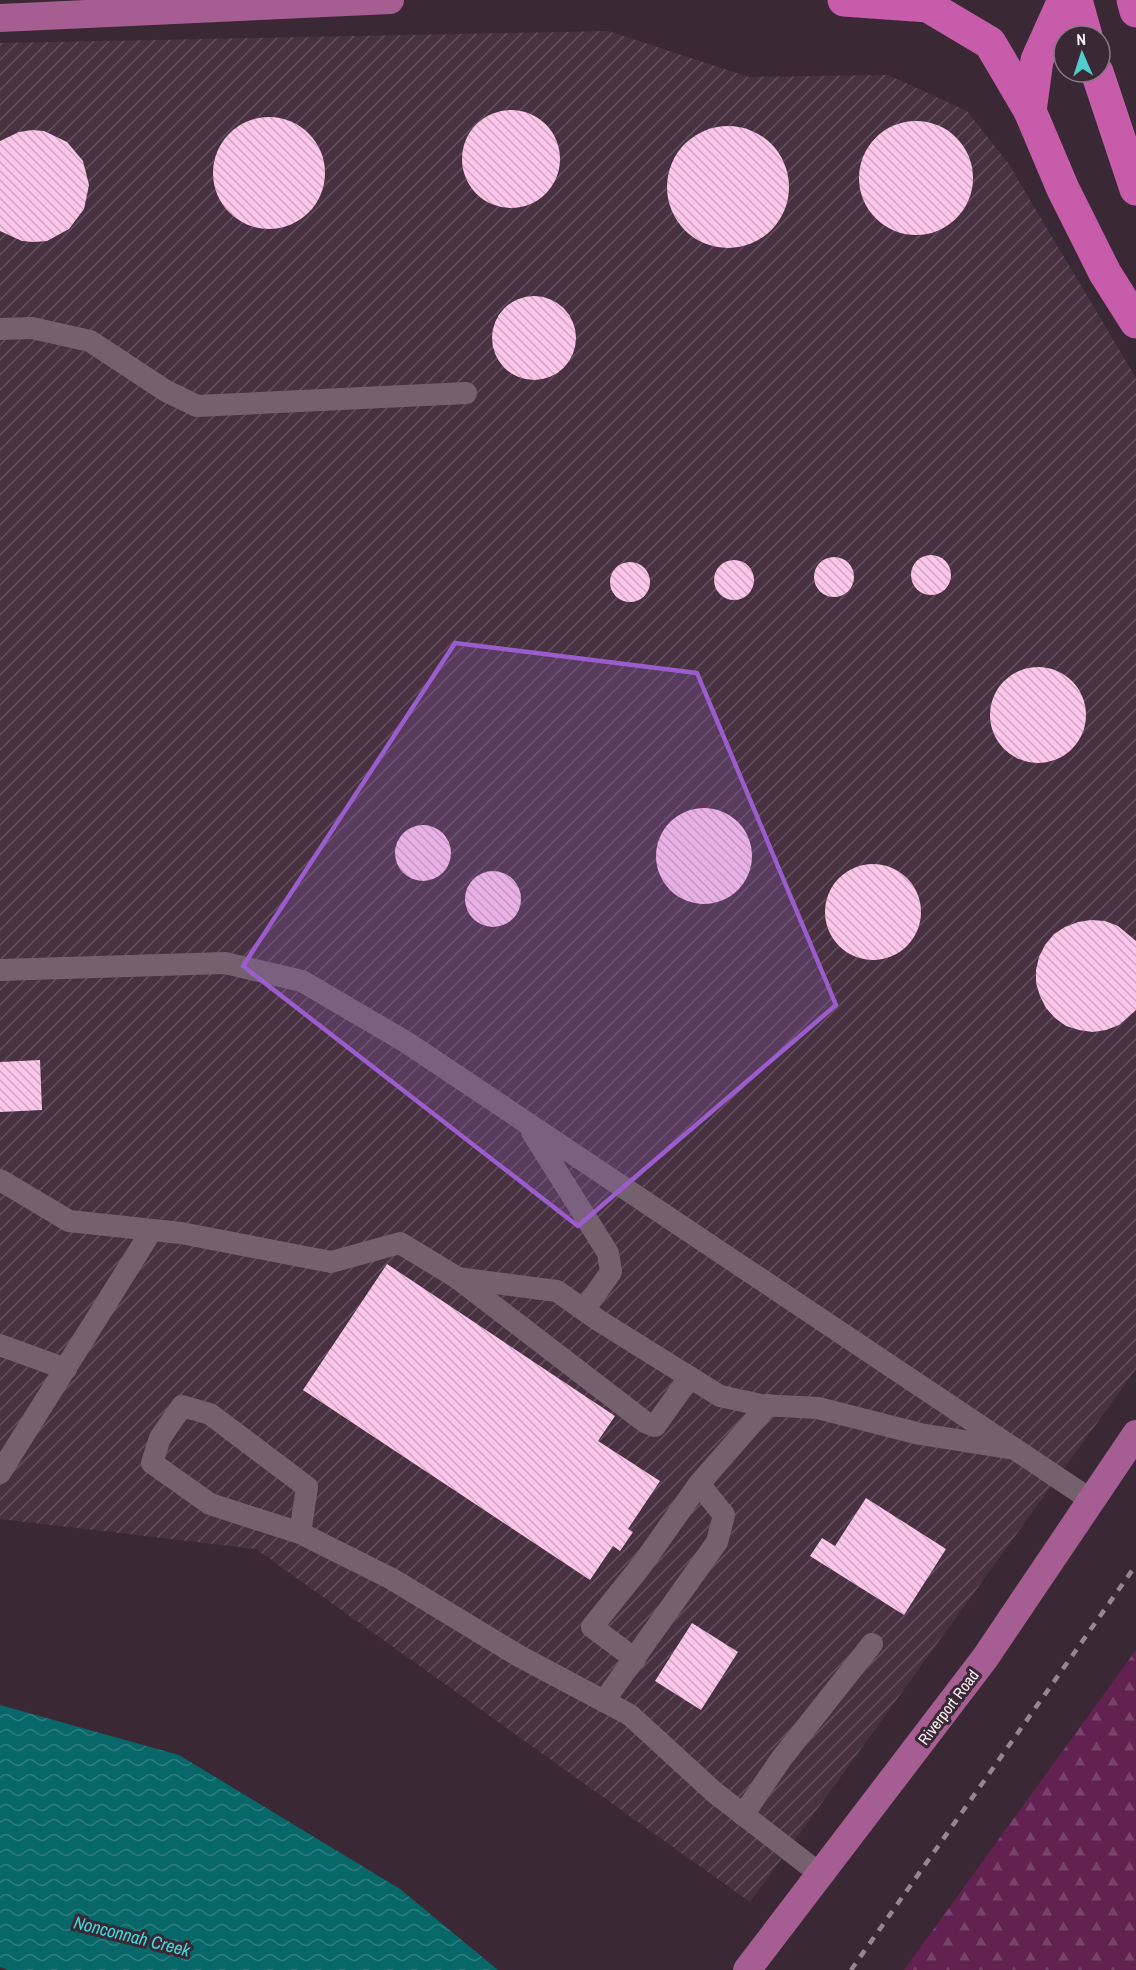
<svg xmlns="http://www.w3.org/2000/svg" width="1136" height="1970" viewBox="0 0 1136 1970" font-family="'Archivo Narrow',sans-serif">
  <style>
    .industrial { fill: url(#industrial-furrows) }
    .forest { fill: url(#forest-firs) }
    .water { fill: url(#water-waves) }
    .building { fill: url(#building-back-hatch) }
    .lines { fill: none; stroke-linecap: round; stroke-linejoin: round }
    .minor { stroke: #74616d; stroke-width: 22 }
    .major { stroke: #a65e92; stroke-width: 28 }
    .highway { stroke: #c75caa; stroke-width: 33 }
    .rail { stroke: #95868f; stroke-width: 4.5; stroke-dasharray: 8 8; stroke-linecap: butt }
    .marked { fill: #9b5dcd; fill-opacity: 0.2; stroke: #9b5dcd; stroke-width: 4.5; stroke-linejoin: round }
    .labels { text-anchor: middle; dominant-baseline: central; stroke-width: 6; stroke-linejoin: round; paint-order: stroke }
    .street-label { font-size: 16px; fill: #fcf0f7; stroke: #3a2934 }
    .water-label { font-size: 18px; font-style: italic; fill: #3bdde0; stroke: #3a2934 }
  </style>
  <defs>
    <pattern id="industrial-furrows" width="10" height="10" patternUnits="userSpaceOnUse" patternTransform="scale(1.5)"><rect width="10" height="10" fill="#483241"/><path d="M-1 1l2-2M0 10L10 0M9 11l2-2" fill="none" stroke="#63505d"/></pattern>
    <pattern id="forest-firs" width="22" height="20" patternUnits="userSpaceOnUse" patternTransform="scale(1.5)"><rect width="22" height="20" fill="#622151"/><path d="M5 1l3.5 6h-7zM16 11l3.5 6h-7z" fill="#79426b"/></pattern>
    <pattern id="water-waves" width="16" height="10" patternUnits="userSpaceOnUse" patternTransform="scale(1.5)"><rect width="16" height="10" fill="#076769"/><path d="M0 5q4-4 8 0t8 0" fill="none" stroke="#2c7d7f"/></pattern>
    <pattern id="building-back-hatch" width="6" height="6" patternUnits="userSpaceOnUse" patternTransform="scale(1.5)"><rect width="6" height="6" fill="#fcc5ea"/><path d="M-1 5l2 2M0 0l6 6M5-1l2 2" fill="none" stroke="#d0a6c2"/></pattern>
  </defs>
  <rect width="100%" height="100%" fill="#3a2934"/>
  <path class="industrial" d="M608 31 749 77 888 75 967 111 1008 163 1136 378V1369L750 1902 256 1549 0 1519V43Z"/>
  <path class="forest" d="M1136 1650V1970H904Z"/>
  <path class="water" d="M0 1705 179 1755 400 1889 498 1970H9L0 1967Z"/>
  <g class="building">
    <circle cx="511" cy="159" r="49"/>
    <circle cx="269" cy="173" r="56"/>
    <circle cx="916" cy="178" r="57"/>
    <circle cx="728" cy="187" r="61"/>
    <path d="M32 130 44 131 67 142 83 161 89 185 84 209 69 229 47 241 34 242 22 241 0 231V141L19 132Z"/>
    <circle cx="534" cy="338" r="42"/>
    <circle cx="931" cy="575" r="20"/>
    <circle cx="834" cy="577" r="20"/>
    <circle cx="734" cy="580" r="20"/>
    <circle cx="630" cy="582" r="20"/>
    <circle cx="1038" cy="715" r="48"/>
    <circle cx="704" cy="856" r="48"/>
    <circle cx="423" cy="853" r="28"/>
    <circle cx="873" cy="912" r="48"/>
    <circle cx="493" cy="899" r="28"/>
    <path d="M1091 920 1105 921 1118 926 1136 941V1010L1119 1025 1106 1030 1093 1032 1079 1030 1066 1026 1055 1018 1046 1008 1040 996 1036 983V970L1039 957 1045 945 1054 934 1065 927 1078 922Z"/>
    <path d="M40 1060 42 1110 0 1112V1062Z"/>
    <path d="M387 1264 615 1416 598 1441 660 1481 628 1529 633 1532 620 1551 613 1546 590 1580 303 1390Z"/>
    <path d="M866 1498 946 1549 904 1615 810 1556 822 1538 835 1546Z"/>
    <path d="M692 1623 738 1652 701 1710 655 1681Z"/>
  </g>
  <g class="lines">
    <g class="minor">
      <path d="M0 329 32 328 90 341 166 391 197 406 466 393"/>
      <path d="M0 970 225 963 302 981 406 1042 1091 1500"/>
      <path d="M532 1132 608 1253 611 1272 584 1310"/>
      <path d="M0 1180 69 1221 181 1233 331 1262 400 1243 456 1277 645 1422 655 1426 690 1377"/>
      <path d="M457 1278 557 1291 598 1320 720 1396 761 1405 818 1408 920 1434 1008 1448"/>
      <path d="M0 1345 66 1369"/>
      <path d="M0 1473 152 1230"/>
      <path d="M300 1533 307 1487 210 1414 182 1406 160 1438 152 1463 210 1504 300 1533 392 1579 519 1656 630 1715 714 1792 820 1874"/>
      <path d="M635 1659 592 1627 641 1566 699 1484 768 1405"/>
      <path d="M604 1701 717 1542 724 1515 699 1484"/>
      <path d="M743 1815 781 1759 872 1644"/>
    </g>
    <g class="major">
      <path d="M0 18 390 0"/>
      <path d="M747 1970 985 1658 1136 1434"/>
    </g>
    <g class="highway">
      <path d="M844 0 928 6 990 43 1030 111"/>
      <path d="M1064 0 1037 60 1030 111 1063 189 1105 273 1136 322"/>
      <path d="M1076 0 1086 36"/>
      <path d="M1133 0 1136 11"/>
      <path d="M1097 72 1136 189"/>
    </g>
    <path class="rail" d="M851 1970 1136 1565"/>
  </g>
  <path class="marked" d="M455 643 697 673 836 1005 578 1226 243 966Z"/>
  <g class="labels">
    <g class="street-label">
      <text transform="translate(948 1707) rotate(-53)">Riverport Road</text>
    </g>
    <g class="water-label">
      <text transform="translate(132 1936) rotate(14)">Nonconnah Creek</text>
    </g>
  </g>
  <g transform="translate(1082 54) rotate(357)"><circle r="28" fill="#3a2934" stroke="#887982" stroke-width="1.5"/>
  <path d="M0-4.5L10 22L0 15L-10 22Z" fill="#52cdcf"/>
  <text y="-9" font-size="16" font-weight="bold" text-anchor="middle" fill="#fcf0f7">N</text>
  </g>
</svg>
